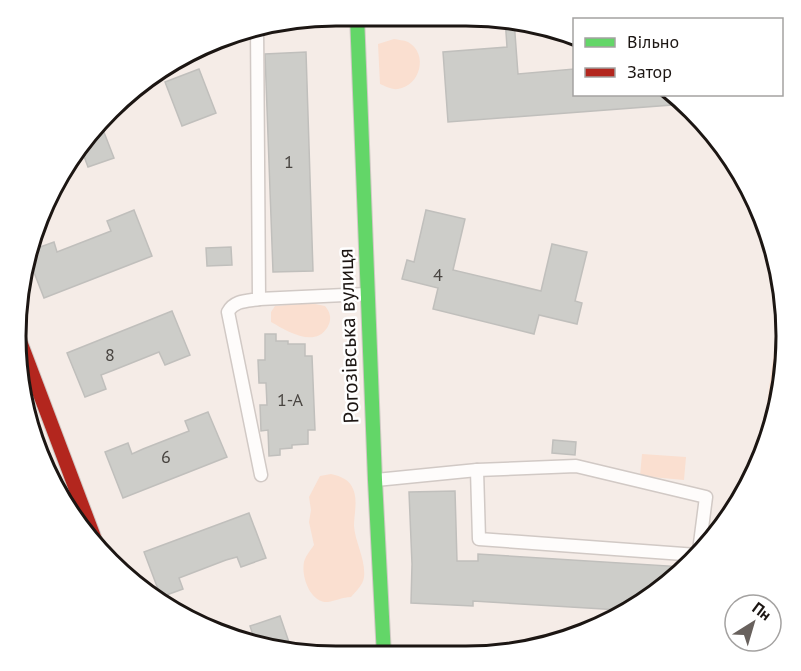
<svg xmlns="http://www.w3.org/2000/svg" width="801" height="671" viewBox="0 0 801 671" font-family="'PT Sans',sans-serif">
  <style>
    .green { fill: #fadfd0 }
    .building { fill: #cdcdc9; stroke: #c0bfbc; stroke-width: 1.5 }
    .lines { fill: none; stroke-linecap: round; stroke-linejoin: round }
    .lane-casing { stroke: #d1c9c5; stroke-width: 15 }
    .fast-casing { stroke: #d1c9c5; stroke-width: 16 }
    .jam-casing { stroke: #d1c9c5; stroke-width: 16 }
    .lane { stroke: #fefcfb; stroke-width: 12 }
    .fast { stroke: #63d668; stroke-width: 14 }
    .jam { stroke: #b3261e; stroke-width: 14 }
    .labels { text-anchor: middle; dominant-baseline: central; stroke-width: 5; stroke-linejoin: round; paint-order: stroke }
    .number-label { font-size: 18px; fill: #484440 }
    .street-label { font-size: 21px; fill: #1c1613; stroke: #fff }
    .rim { fill: none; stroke: #1c1613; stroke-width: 3 }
  </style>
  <rect width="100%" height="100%" fill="#f5ece7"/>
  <g class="green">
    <path d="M394 39C398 40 404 40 408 42 429 54 420 86 398 89 392 90 385 86 380 84L378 44Z"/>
    <path d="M310 303 325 306C331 313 332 320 327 328 314 348 287 331 271 322V312L275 306Z"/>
    <path d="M780 307 786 336 761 460 760 456Z"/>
    <path d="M642 454 686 457 684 480 640 476Z"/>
    <path d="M331 474C339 476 346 478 351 485 359 497 354 513 354 526 355 542 366 560 364 577 363 585 356 591 351 597 343 597 335 601 328 602 310 603 301 576 304 562 306 555 310 551 314 545L309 522 311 510 309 497 320 476Z"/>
  </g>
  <g class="building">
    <path d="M505 18 514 20 518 74 574 69V94H668L672 98V105L448 122 443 52 507 47Z"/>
    <path d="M306 52 313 271 273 272 265 54Z"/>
    <path d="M199 69 216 113 182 126 165 82Z"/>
    <path d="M100 122 114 158 88 167 81 148 75 150Z"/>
    <path d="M134 210 152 256 44 298 28 257 29 251 54 242 57 252 111 231 107 221Z"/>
    <path d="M426 210 465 219 453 270 541 291 552 244 587 252 575 301 582 303 577 324 539 315 534 334 433 309 438 288 402 279 407 260 414 262Z"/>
    <path d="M231 247 232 265 207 266 206 248Z"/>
    <path d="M172 311 190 355 165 365 159 352 114 370 101 375 106 389 85 397 67 353Z"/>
    <path d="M265 334H276V341H288V344H305V356H312L315 430H308V444L292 445V448L280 449V455L269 456 268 430 261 431 260 405H267L266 383H259L258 360H265Z"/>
    <path d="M208 412 227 457 123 498 105 452 128 443 132 454 143 449 189 431 185 421Z"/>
    <path d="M553 440 576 442 575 455 552 453Z"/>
    <path d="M455 491 457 561H478V554L685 567 620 610 473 601V606L411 603 412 564 409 492Z"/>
    <path d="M249 513 266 558 241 567 237 557 226 560 179 578 183 589 161 597 144 552Z"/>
    <path d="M280 616 292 651 244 641 254 638 250 626Z"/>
  </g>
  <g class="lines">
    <g class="lane-casing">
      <g id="lane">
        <path d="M257 25 259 299C248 301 234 300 228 312L261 475"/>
        <path d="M259 299 366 294"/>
        <path d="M477 470 479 539 697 555"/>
        <path d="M376 480 477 470 576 466 706 497 699 551"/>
      </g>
    </g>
    <g class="fast-casing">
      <path id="fast" d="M357 15 375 480 384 656"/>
    </g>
    <g class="jam-casing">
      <path id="jam" d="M18 336 97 545"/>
    </g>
    <use href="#lane" class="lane"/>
    <use href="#fast" class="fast"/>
    <use href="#jam" class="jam"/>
  </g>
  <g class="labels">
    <g class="number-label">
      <text x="289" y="161">1</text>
      <text x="438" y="274">4</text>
      <text x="110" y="354">8</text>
      <text x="290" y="399">1-А</text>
      <text x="166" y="456">6</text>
    </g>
    <g class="street-label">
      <text transform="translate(348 336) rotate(-92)">Рогозівська вулиця</text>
    </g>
  </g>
  <path d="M0 0H801V671H0ZM336 26H466A310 310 0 0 1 776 336V336A310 310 0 0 1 466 646H336A310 310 0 0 1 26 336V336A310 310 0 0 1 336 26Z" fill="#fff" fill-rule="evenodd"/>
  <path class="rim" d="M336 26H466A310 310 0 0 1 776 336V336A310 310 0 0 1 466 646H336A310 310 0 0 1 26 336V336A310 310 0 0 1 336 26Z"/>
  <rect x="573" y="18" width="210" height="78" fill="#ffffff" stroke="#a4a2a1" stroke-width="1.5"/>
  <rect x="585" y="38" width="30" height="9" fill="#63d668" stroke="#a4a2a1" stroke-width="1.5"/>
  <text x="627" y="48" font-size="18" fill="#1c1613">Вільно</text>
  <rect x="585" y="68" width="30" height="9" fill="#b3261e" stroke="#a4a2a1" stroke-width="1.5"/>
  <text x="627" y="78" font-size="18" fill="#1c1613">Затор</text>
  <g transform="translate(753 623) rotate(37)"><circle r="28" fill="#ffffff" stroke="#a4a2a1" stroke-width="1.5"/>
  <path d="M0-4.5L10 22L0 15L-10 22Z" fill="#68615d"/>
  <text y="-9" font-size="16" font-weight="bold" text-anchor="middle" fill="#1c1613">Пн</text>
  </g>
</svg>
